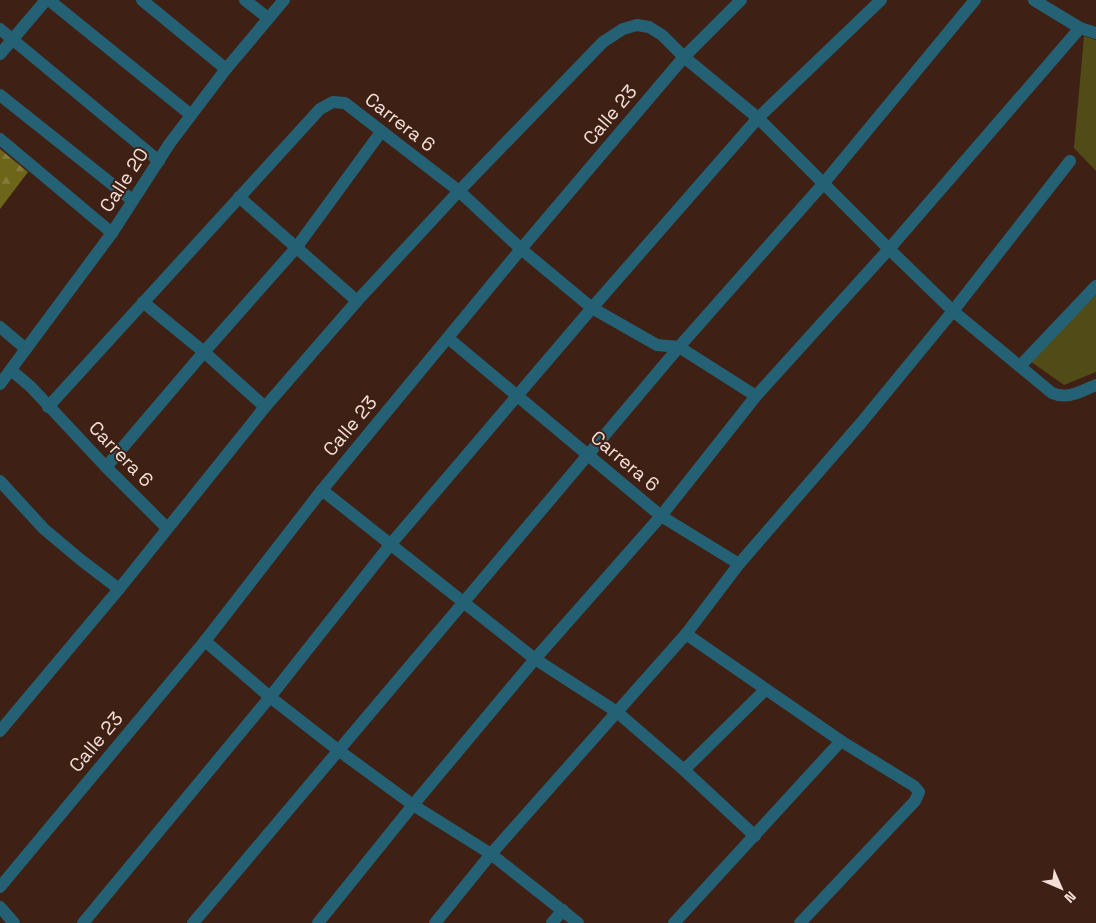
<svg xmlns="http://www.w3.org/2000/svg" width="1096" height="923" viewBox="0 0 1096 923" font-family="'Space Grotesk',sans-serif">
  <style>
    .grass { fill: #514c17 }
    .forest { fill: url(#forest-firs) }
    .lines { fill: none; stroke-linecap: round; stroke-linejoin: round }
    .minor { stroke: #246175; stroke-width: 12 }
    .labels { text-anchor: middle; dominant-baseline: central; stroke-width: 4; stroke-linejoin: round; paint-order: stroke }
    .street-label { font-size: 19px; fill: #f4e0d8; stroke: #3e2014 }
  </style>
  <defs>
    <pattern id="forest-firs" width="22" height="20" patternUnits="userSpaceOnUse" patternTransform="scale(1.25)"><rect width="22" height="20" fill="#6d6519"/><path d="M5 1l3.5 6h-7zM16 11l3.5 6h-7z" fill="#827b3a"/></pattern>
  </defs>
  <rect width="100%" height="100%" fill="#3e2014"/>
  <g class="grass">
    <path d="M1084 36 1096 40V171L1074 148Z"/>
    <path d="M1096 295V372L1064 385 1030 361Z"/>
  </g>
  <path class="forest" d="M0 149 28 172 0 209Z"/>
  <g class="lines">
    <g class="minor">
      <path d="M49 0 191 115"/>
      <path d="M142 0 226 69"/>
      <path d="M245 0 268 18"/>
      <path d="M1034 0 1080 28 1096 33"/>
      <path d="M0 29 159 161"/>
      <path d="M0 54 46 0"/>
      <path d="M0 95 132 200"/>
      <path d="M0 139 112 233"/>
      <path d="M239 197 357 301"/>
      <path d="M143 302 204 352 265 407"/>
      <path d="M0 327 26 349"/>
      <path d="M448 338 661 516 739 564"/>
      <path d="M1020 366 1096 286"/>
      <path d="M11 370 31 387 106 467 167 528"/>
      <path d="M0 384 112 233 170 143 226 69 284 0"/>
      <path d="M48 407 320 109 333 102 345 103 459 191 521 249 592 308 657 345 679 347 756 396"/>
      <path d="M106 467 204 352 296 248 381 132"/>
      <path d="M0 481 44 529 81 560 119 589"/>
      <path d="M322 490 535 659 617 712 684 770 755 836"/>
      <path d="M686 634 841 741 914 786 919 792 915 801 800 923"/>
      <path d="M205 641 270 697 338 750 413 805 491 854 578 923"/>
      <path d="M0 731 119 589 265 407 357 301 459 191 603 42 623 29 637 25 649 27 662 35 684 57 758 118 889 249 953 311 1052 393C1068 400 1081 391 1096 385"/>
      <path d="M684 770 765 690"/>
      <path d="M0 887 205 641 322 490 521 249 684 57 741 0"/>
      <path d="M0 907 14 923"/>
      <path d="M83 923 270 697 390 545 592 308 758 118 881 0"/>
      <path d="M193 923 679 347 823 184 975 0"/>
      <path d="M318 923 413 805 535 659 661 516 756 396 889 249 1080 28"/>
      <path d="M435 923 491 854 686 634 739 564 861 423 953 311 1070 161"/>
      <path d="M552 923 563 910"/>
      <path d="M674 923 841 741"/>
    </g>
  </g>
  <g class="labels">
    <g class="street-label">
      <text transform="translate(610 115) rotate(-50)">Calle 23</text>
      <text transform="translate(400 122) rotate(38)">Carrera 6</text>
      <text transform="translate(124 180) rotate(-57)">Calle 20</text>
      <text transform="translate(350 426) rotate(-50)">Calle 23</text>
      <text transform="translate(121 454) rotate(46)">Carrera 6</text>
      <text transform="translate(625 461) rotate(40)">Carrera 6</text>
      <text transform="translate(96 742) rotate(-50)">Calle 23</text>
    </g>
  </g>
  <g transform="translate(1061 888) rotate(135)" stroke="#3e2014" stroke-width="4" paint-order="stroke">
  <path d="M0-4L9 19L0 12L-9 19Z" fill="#f4e0d8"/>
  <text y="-8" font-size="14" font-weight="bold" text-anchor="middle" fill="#f4e0d8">N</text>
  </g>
</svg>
